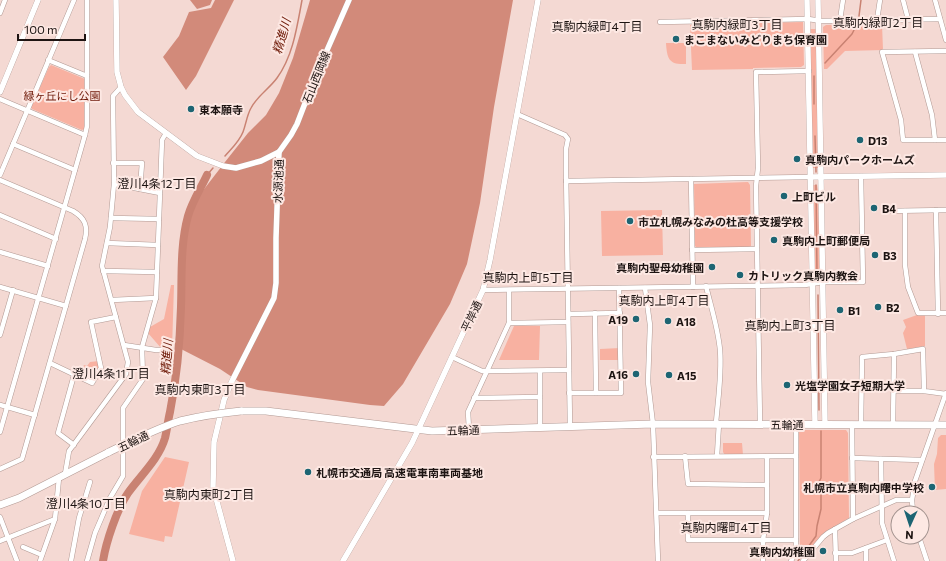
<svg xmlns="http://www.w3.org/2000/svg" width="946" height="561" viewBox="0 0 946 561" font-family="Commissioner,'Noto Sans JP',sans-serif">
  <style>
    .green { fill: #f8b1a1 }
    .forest { fill: #d28a7a }
    .lines { fill: none; stroke-linecap: round; stroke-linejoin: round }
    .stream { stroke: #c98272; stroke-width: 1.5 }
    .river { stroke: #c98272; stroke-width: 8 }
    .minor-casing { stroke: #b29a94; stroke-width: 5.5 }
    .tertiary-casing { stroke: #b29a94; stroke-width: 6 }
    .primary-casing { stroke: #b29a94; stroke-width: 8 }
    .minor { stroke: #fff; stroke-width: 4.5 }
    .tertiary { stroke: #fff; stroke-width: 5.5 }
    .primary { stroke: #fff; stroke-width: 7 }
    .primary-bridge-casing { stroke: #b29a94; stroke-width: 8; stroke-linecap: butt }
    .primary-bridge { stroke: #fff; stroke-width: 7 }
    .poi-dot { fill: #1d6573; stroke: #fde8e3; stroke-width: 1.5 }
    .labels { text-anchor: middle; dominant-baseline: central; stroke-width: 4; stroke-linejoin: round; paint-order: stroke }
    .poi-label { font-size: 11px; font-weight: bold; fill: #1d1412; stroke: #fde8e3; text-anchor: start }
    .street-label { font-size: 11px; fill: #1d1412; stroke: #fde8e3 }
    .park-label { font-size: 11px; fill: #6e1807; stroke: #fde8e3 }
    .neighbourhood-label { font-size: 12px; fill: #1d1412; stroke: #fde8e3 }
    .water-label { font-size: 12px; font-style: italic; fill: #6d1806; stroke: #fde8e3 }
  </style>
  <rect width="100%" height="100%" fill="#f4d9d3"/>
  <g class="green">
    <path d="M803 22 804 65 801 67 753 68V69L692 70 690 25Z"/>
    <path d="M882 24 883 50 845 51 827 69H824L823 27 826 25Z"/>
    <path d="M810 29H816L818 168H813Z"/>
    <path d="M666 43H686V64C669 65 667 59 666 43Z"/>
    <path d="M51 65 85 79 84 129 82 130 32 109 31 107 49 67Z"/>
    <path d="M748 182 750 185 751 246 749 247 697 248 695 246 694 184Z"/>
    <path d="M813 185H817L818 191 820 272 816 274H815Z"/>
    <path d="M662 210 663 255 602 256 601 211Z"/>
    <path d="M171 285H174L172 349 161 348 148 333 150 327 164 319Z"/>
    <path d="M917 315H925V346L907 349 903 333 906 327 903 320Z"/>
    <path d="M514 326H540L539 360H499Z"/>
    <path d="M620 348V360H600V349Z"/>
    <path d="M99 361 100 368 93 379H89L80 374 84 365 87 366 90 362Z"/>
    <path d="M799 430H846L848 433 849 518 825 532 809 549H800Z"/>
    <path d="M941 435H946V489L935 490 934 464 937 454 938 438Z"/>
    <path d="M723 443H742L743 455H725L723 452Z"/>
    <path d="M165 457 189 462 172 537 165 536 164 542 129 534 142 491Z"/>
  </g>
  <g class="forest">
    <path d="M190 0H212L210 5 197 9Z"/>
    <path d="M215 0H234L196 76 186 90 163 57 179 36 189 12 211 8Z"/>
    <path d="M310 0H513L494 107 480 203 467 264 450 304 403 384 384 406 370 405 258 390 247 387 220 369 181 349 185 250 190 216 198 197 225 162 248 133 266 115 279 93 293 58Z"/>
  </g>
  <g class="lines">
    <g class="stream">
      <path d="M859 16 861 0"/>
      <path d="M825 63 852 34 857 24"/>
      <path d="M814 76V104"/>
      <path d="M815 136 816 172"/>
      <path d="M225 156C232 148 239 142 243 132 246 124 247 115 251 108 257 96 269 89 277 78 293 56 297 27 302 0"/>
      <path d="M207 175 213 168"/>
      <path d="M816 185 817 273"/>
      <path d="M818 295 819 410"/>
      <path d="M798 561 816 536 817 526 821 509V494L816 488 821 478V431"/>
    </g>
    <path class="river" d="M103 561C106 542 117 509 128 493 140 476 159 459 165 438 167 430 168 420 170 412 177 377 180 342 181 307 182 277 180 245 188 216 192 202 201 188 207 175"/>
    <g class="minor-casing">
      <g id="minor">
        <path d="M903 0 908 19"/>
        <path d="M935 0 946 40"/>
        <path d="M0 13 5 0"/>
        <path d="M840 20 843 0"/>
        <path d="M877 20 880 0"/>
        <path d="M660 22 808 19 822 21 940 19"/>
        <path d="M946 51 882 52 901 120 903 140H946"/>
        <path d="M915 52 932 115 935 140"/>
        <path d="M48 60 87 76"/>
        <path d="M0 99 85 135"/>
        <path d="M517 114 565 135 568 139 566 149V170L570 426"/>
        <path d="M13 144 75 170"/>
        <path d="M113 163H142L140 189"/>
        <path d="M0 175 74 0"/>
        <path d="M691 179 693 287"/>
        <path d="M0 180 73 211C85 218 88 226 85 239L22 459 0 469"/>
        <path d="M566 181 810 177"/>
        <path d="M114 184 160 193"/>
        <path d="M936 210 938 314"/>
        <path d="M888 211 946 210"/>
        <path d="M905 211V265L908 287 918 313H946"/>
        <path d="M0 215 56 239"/>
        <path d="M111 218 159 219"/>
        <path d="M107 243 158 245"/>
        <path d="M692 250 757 249"/>
        <path d="M0 252 48 266"/>
        <path d="M103 271 157 272"/>
        <path d="M706 286C711 307 718 328 720 350 722 374 718 399 716 423"/>
        <path d="M0 287 66 306"/>
        <path d="M645 288 650 325 648 382 653 424 658 561"/>
        <path d="M483 290 805 285 823 282H863L861 176"/>
        <path d="M112 300 156 298"/>
        <path d="M595 313 596 393"/>
        <path d="M569 314 620 313"/>
        <path d="M509 323 568 322"/>
        <path d="M0 335 13 290"/>
        <path d="M124 345 156 350H170"/>
        <path d="M452 357 482 371H487L509 323V290"/>
        <path d="M50 363 92 383 101 368 91 322 116 317"/>
        <path d="M540 371V427"/>
        <path d="M894 391H924"/>
        <path d="M569 393H621L619 288"/>
        <path d="M474 398 540 397"/>
        <path d="M0 405 35 415"/>
        <path d="M760 423 756 186 758 168 756 72 809 71"/>
        <path d="M852 424 853 519"/>
        <path d="M861 424 862 357 894 354 923 349 924 391 946 394"/>
        <path d="M893 424 894 354"/>
        <path d="M469 429 468 412 487 371 569 370"/>
        <path d="M0 432 85 135 87 126V0"/>
        <path d="M74 445 58 433 74 375"/>
        <path d="M685 456 688 484 767 485"/>
        <path d="M717 456 719 423"/>
        <path d="M653 457 796 456"/>
        <path d="M852 458 922 460"/>
        <path d="M881 459 882 523 894 561"/>
        <path d="M65 474 69 451 126 374 128 362 102 266 110 227 114 184 113 96 121 87"/>
        <path d="M657 513H767"/>
        <path d="M688 513V540H796"/>
        <path d="M913 513 912 500 915 481 946 393"/>
        <path d="M0 517 17 561"/>
        <path d="M835 529 836 561"/>
        <path d="M919 537 927 561"/>
        <path d="M0 541 55 519"/>
        <path d="M23 547 42 555"/>
        <path d="M866 548V561"/>
        <path d="M835 553H852L887 540"/>
        <path d="M40 561 55 519 59 478"/>
        <path d="M71 561 79 518 90 482"/>
        <path d="M87 561 95 533 110 498 123 476V408L143 379 142 347 156 298 162 140 166 133"/>
        <path d="M763 561V540L767 513V457"/>
        <path d="M791 561 796 552V424"/>
        <path d="M803 561 823 537 828 533 853 519 896 500H912"/>
      </g>
    </g>
    <g class="tertiary-casing">
      <g id="tertiary">
        <path d="M116 0 117 72 121 87 125 95 138 112 197 156 223 166 236 168 261 161 279 152 276 238V283L274 298 231 383 224 400 214 442 213 487 233 561"/>
        <path d="M807 0 815 424"/>
        <path d="M818 0 825 424"/>
        <path d="M0 92 38 0"/>
        <path d="M279 152 291 135 297 124 314 80 349 0"/>
        <path d="M810 177 946 175"/>
        <path d="M343 561 412 443 483 290 490 260 538 0"/>
      </g>
    </g>
    <g class="primary-casing">
      <g id="primary">
        <path d="M241 411H266L432 431 653 424 946 425"/>
        <path d="M0 505 19 498 109 452"/>
      </g>
    </g>
    <use href="#minor" class="minor"/>
    <use href="#tertiary" class="tertiary"/>
    <use href="#primary" class="primary"/>
    <g class="primary-bridge-casing">
      <path id="primary-bridge" d="M109 452C132 441 155 429 180 421 200 416 221 413 241 411"/>
    </g>
    <use href="#primary-bridge" class="primary-bridge"/>
  </g>
  <g class="poi-dot">
    <circle cx="676" cy="39" r="4"/>
    <circle cx="191" cy="109" r="4"/>
    <circle cx="860" cy="140" r="4"/>
    <circle cx="797" cy="159" r="4"/>
    <circle cx="784" cy="196" r="4"/>
    <circle cx="874" cy="208" r="4"/>
    <circle cx="630" cy="221" r="4"/>
    <circle cx="774" cy="240" r="4"/>
    <circle cx="875" cy="255" r="4"/>
    <circle cx="712" cy="267" r="4"/>
    <circle cx="740" cy="275" r="4"/>
    <circle cx="878" cy="307" r="4"/>
    <circle cx="840" cy="310" r="4"/>
    <circle cx="636" cy="319" r="4"/>
    <circle cx="668" cy="321" r="4"/>
    <circle cx="636" cy="374" r="4"/>
    <circle cx="669" cy="375" r="4"/>
    <circle cx="787" cy="385" r="4"/>
    <circle cx="308" cy="472" r="4"/>
    <circle cx="932" cy="487" r="4"/>
    <circle cx="823" cy="551" r="4"/>
  </g>
  <g class="labels">
    <g class="poi-label">
      <text x="684" y="39">まこまないみどりまち保育園</text>
      <text x="199" y="109">東本願寺</text>
      <text x="868" y="140">D13</text>
      <text x="805" y="159">真駒内パークホームズ</text>
      <text x="792" y="196">上町ビル</text>
      <text x="882" y="208">B4</text>
      <text x="638" y="221">市立札幌みなみの杜高等支援学校</text>
      <text x="782" y="240">真駒内上町郵便局</text>
      <text x="883" y="255">B3</text>
      <text x="704" y="267" text-anchor="end">真駒内聖母幼稚園</text>
      <text x="748" y="275">カトリック真駒内教会</text>
      <text x="886" y="307">B2</text>
      <text x="848" y="310">B1</text>
      <text x="628" y="319" text-anchor="end">A19</text>
      <text x="676" y="321">A18</text>
      <text x="628" y="374" text-anchor="end">A16</text>
      <text x="677" y="375">A15</text>
      <text x="795" y="385">光塩学園女子短期大学</text>
      <text x="316" y="472">札幌市交通局 高速電車南車両基地</text>
      <text x="924" y="487" text-anchor="end">札幌市立真駒内曙中学校</text>
      <text x="815" y="551" text-anchor="end">真駒内幼稚園</text>
    </g>
    <g class="street-label">
      <text transform="translate(316 77) rotate(-68)">石山西岡線</text>
      <text transform="translate(278 181) rotate(-88)">水源池通</text>
      <text transform="translate(471 316) rotate(-65)">平岸通</text>
      <text x="787" y="424">五輪通</text>
      <text transform="translate(463 430) rotate(-2)">五輪通</text>
      <text transform="translate(133 441) rotate(-26)">五輪通</text>
    </g>
    <g class="park-label">
      <text x="62" y="95">緑ヶ丘にし公園</text>
    </g>
    <g class="neighbourhood-label">
      <text x="878" y="22">真駒内緑町2丁目</text>
      <text x="737" y="24">真駒内緑町3丁目</text>
      <text x="597" y="26">真駒内緑町4丁目</text>
      <text x="157" y="183">澄川4条12丁目</text>
      <text x="528" y="277">真駒内上町5丁目</text>
      <text x="664" y="300">真駒内上町4丁目</text>
      <text x="790" y="325">真駒内上町3丁目</text>
      <text x="111" y="373">澄川4条11丁目</text>
      <text x="200" y="389">真駒内東町3丁目</text>
      <text x="209" y="494">真駒内東町2丁目</text>
      <text x="86" y="503">澄川4条10丁目</text>
      <text x="726" y="527">真駒内曙町4丁目</text>
    </g>
    <g class="water-label">
      <text transform="translate(281 36) rotate(-74)">精進川</text>
      <text transform="translate(166 357) rotate(-85)">精進川</text>
    </g>
  </g>
  <g transform="translate(910 525) rotate(183)"><circle r="19" fill="#fde8e3" stroke="#a3938f"/>
  <path d="M0-3L7 15L0 10L-7 15Z" fill="#1d6573"/>
  <text y="-6" font-size="11" font-weight="bold" text-anchor="middle" fill="#1d1412">N</text>
  </g>
  <path d="M18 34v6h67v-6" fill="none" stroke="#1d1412" stroke-width="2"/>
  <text x="24" y="34" font-size="12" fill="#1d1412" stroke="#fde8e3" stroke-width="3" paint-order="stroke">100 m</text>
</svg>
